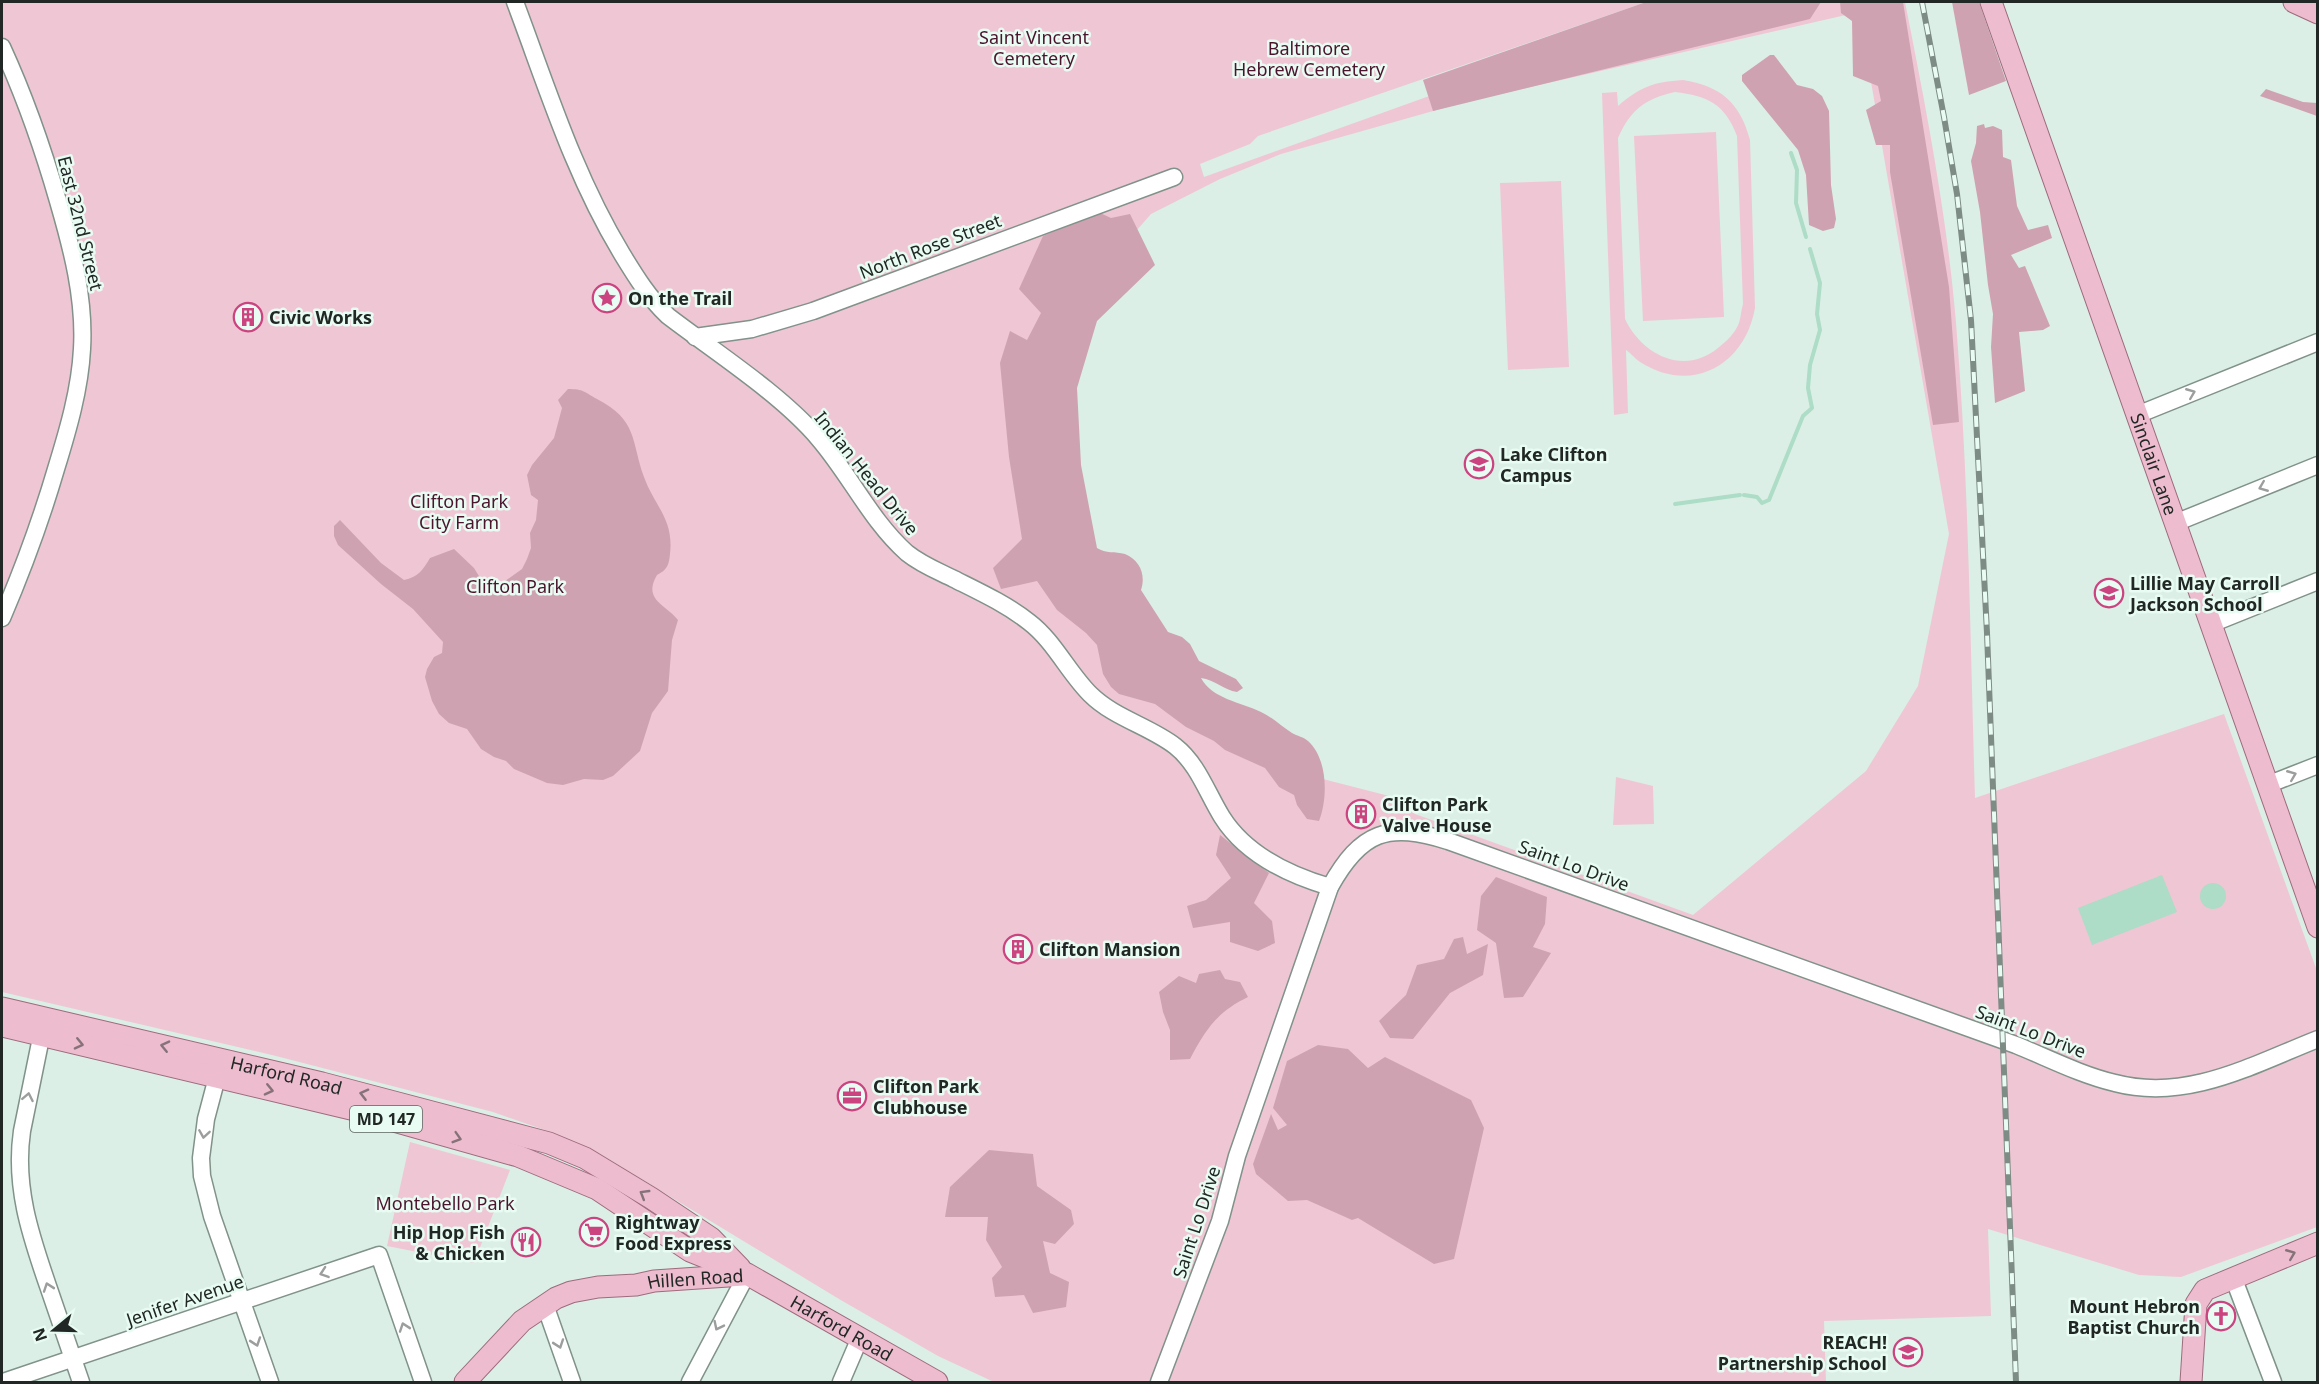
<svg xmlns="http://www.w3.org/2000/svg" width="2319" height="1384" viewBox="0 0 2319 1384" font-family="'Noto Sans',sans-serif">
  <style>
    .green { fill: #efc6d4; fill-rule: evenodd }
    .forest { fill: #cfa2b1 }
    .water { fill: #addcc7 }
    .lines { fill: none; stroke-linecap: round; stroke-linejoin: round }
    .stream { stroke: #addcc7; stroke-width: 4 }
    .minor-casing { stroke: #809289; stroke-width: 19 }
    .major-casing { stroke: #9d6b7d; stroke-width: 23 }
    .minor { stroke: #fff; stroke-width: 16 }
    .major { stroke: #edbcce; stroke-width: 21 }
    .rail-casing { stroke: #7e8c86; stroke-width: 6 }
    .rail { stroke: #e8fcf3; stroke-width: 4; stroke-dasharray: 11; stroke-linecap: butt }
    .oneway { stroke: #9b9e9c }
    .oneway2 { stroke: #867279 }
    .labels { text-anchor: middle; dominant-baseline: central; stroke-width: 5; stroke-linejoin: round; paint-order: stroke }
    .shield { fill: #e8fcf3; stroke: #5c6762; stroke-width: 1.5 }
    .shield-label { font-size: 16px; font-weight: bold; fill: #202724 }
    .park-label { font-size: 18px; fill: #4b142c; stroke: #e8fcf3 }
    .street-label { font-size: 18px; fill: #202724; stroke: #e8fcf3 }
    .poi-label { font-size: 18px; font-weight: bold; fill: #202724; stroke: #e8fcf3; text-anchor: start }
  </style>
  <rect width="100%" height="100%" fill="#dbefe6"/>
  <g class="green">
    <path d="M2 2H1646L1258 136 1250 144 1200 164 1204 177 1691 2H1905C1926 108 1947 215 1956 323 1969 481 1970 640 1975 798L2224 714 2317 971V1227L2181 1277 2139 1275 1988 1229 1991 1316 1824 1321 1826 1382H994L938 1356 839 1299 600 1154 556 1134 493 1112 276 1056 2 992ZM1859 12 1949 534 1918 686 1866 771 1693 915 1415 814 1393 797 1276 767 1022 497 1108 263 1151 214 1220 179 1281 154 1465 102Z"/>
    <path d="M1683 80C1720 86 1740 102 1750 140L1755 308C1745 365 1692 395 1640 362 1635 359 1631 353 1626 350L1628 413 1614 415 1602 93 1617 92 1618 106C1640 87 1653 82 1683 80ZM1675 92C1708 96 1725 104 1737 136L1743 304C1741 310 1741 317 1739 323 1735 333 1727 341 1718 348 1684 376 1642 355 1625 319L1618 138C1631 109 1645 99 1675 92Z"/>
    <path d="M1716 132 1724 317 1643 321 1634 136Z"/>
    <path d="M1561 181 1569 367 1508 370 1500 183Z"/>
    <path d="M1616 777 1653 786 1654 824 1613 825Z"/>
    <path d="M410 1142 510 1170 474 1263 387 1246Z"/>
  </g>
  <g class="forest">
    <path d="M1646 2H1821L1810 19 1433 111 1423 80Z"/>
    <path d="M1840 2H1903L1949 287 1959 422 1933 425 1890 172V145H1876L1866 110 1881 101 1878 86 1853 76 1852 21 1841 13Z"/>
    <path d="M1952 2H1979L2006 81 1969 95Z"/>
    <path d="M1770 55H1774L1797 85 1813 89 1822 96 1829 111 1831 185 1836 219 1834 228 1823 231 1809 225 1806 175 1798 150 1742 81V75Z"/>
    <path d="M2266 89 2303 102 2317 103V116L2260 96Z"/>
    <path d="M1984 124 1985 128 1993 126 2002 130 2003 157 2011 160 2017 206 2028 230 2048 225 2052 238 2011 255 2019 268 2025 266 2050 326 2043 330 2019 332 2025 391 1995 403 1991 347 1993 314 1988 285 1980 212 1971 161 1976 143 1977 126Z"/>
    <path d="M1098 212 1111 218 1130 214 1155 265 1097 321 1077 388 1081 465 1097 548C1106 554 1115 551 1125 554 1140 560 1146 575 1141 590L1168 632 1182 637 1190 644 1199 661 1236 679 1243 688 1237 692C1224 690 1215 680 1201 678 1212 699 1241 702 1261 712 1272 717 1281 726 1292 733 1297 736 1304 737 1308 741 1328 759 1328 798 1319 821L1307 819 1297 805 1294 795 1279 787 1265 768 1225 750 1214 741 1186 727 1155 704 1119 694 1111 687 1103 674 1097 645 1086 633 1057 610 1037 581 1001 589 993 568 1022 539 1009 457 1000 363 1010 331 1027 340 1041 313 1019 289 1043 236Z"/>
    <path d="M568 389C584 389 584 392 597 399 638 420 631 441 644 477 655 507 674 519 670 554 669 565 667 570 657 575 642 600 667 605 678 620L672 640 668 691 652 713 640 751 613 776 603 780 584 779 563 785 547 783 514 769 506 761 494 757 481 749 467 729 449 723 439 714 432 701 425 677 427 669 434 657 442 653 443 642 413 609 381 584 338 545 334 536V526L340 520 381 563 404 580C418 577 423 570 430 558L454 549 474 568 482 581 494 589 522 569 527 559 531 548 530 533 536 520 538 500 531 495 527 475 532 465 554 438 562 408 558 400Z"/>
    <path d="M1220 835 1269 873 1254 903 1272 921 1275 943 1258 951 1230 942V922L1193 928 1187 906 1206 900 1231 878 1216 855Z"/>
    <path d="M1496 877 1547 897 1545 924 1533 947 1551 953 1523 997 1504 998 1496 943 1477 930 1481 896Z"/>
    <path d="M1463 937 1467 954 1488 944 1483 975 1450 993 1413 1039 1390 1038 1379 1021 1406 995 1417 965 1444 959 1454 939Z"/>
    <path d="M1220 970 1225 979 1240 982 1248 997C1217 1012 1206 1029 1190 1059L1170 1060V1030L1163 1012 1159 992 1179 976 1196 983 1199 974Z"/>
    <path d="M1318 1045 1348 1049 1368 1068 1385 1057 1471 1100 1484 1128 1454 1259 1434 1264 1358 1218 1352 1220 1307 1200 1288 1201 1256 1174 1253 1164 1271 1114 1278 1130 1287 1125 1273 1108 1287 1061Z"/>
    <path d="M989 1150 1033 1154 1037 1186 1071 1210 1074 1224 1055 1244 1043 1241 1050 1273 1069 1282 1066 1307 1033 1313 1024 1295 995 1297 992 1278 1002 1267 986 1240 988 1217H945L950 1187Z"/>
  </g>
  <g class="water">
    <path d="M2162 875 2177 912 2092 945 2078 908Z"/>
    <circle cx="2213" cy="896" r="13"/>
  </g>
  <g class="lines">
    <g class="stream">
      <path d="M1791 153 1797 170 1796 203 1806 237"/>
      <path d="M1744 495 1757 497 1762 503 1769 500 1803 416 1812 408 1808 388 1810 365 1820 330 1817 314 1820 283 1810 249"/>
      <path d="M1675 504 1740 495"/>
    </g>
    <g class="minor-casing">
      <g id="minor">
        <path d="M515 2C547 87 574 175 622 254 636 277 649 298 668 316 715 352 781 394 819 439 850 475 871 521 907 553 922 565 938 571 954 579 980 592 1006 604 1029 622 1054 641 1068 672 1090 694 1114 718 1149 726 1175 746 1198 764 1207 793 1222 817 1246 855 1289 875 1330 887"/>
        <path d="M2 47C25 97 43 149 58 201 72 249 85 299 82 349 80 389 68 430 56 469 41 520 23 569 2 618"/>
        <path d="M695 337 752 329 813 311 1174 177"/>
        <path d="M2137 415 2318 342"/>
        <path d="M2175 523 2318 465"/>
        <path d="M2211 624 2318 581"/>
        <path d="M2267 785 2318 765"/>
        <path d="M44 1023 22 1131C14 1186 30 1234 48 1286 59 1318 70 1350 81 1382"/>
        <path d="M220 1066 206 1119 201 1158 202 1176 212 1216 270 1382"/>
        <path d="M2233 1277 2273 1382"/>
        <path d="M545 1305 572 1382"/>
        <path d="M3 1382 379 1255 423 1382"/>
        <path d="M690 1382 747 1274"/>
        <path d="M841 1382 859 1340"/>
        <path d="M1159 1382 1220 1221 1237 1156 1330 887C1361 831 1388 822 1448 841L2016 1045C2048 1058 2081 1075 2115 1083 2187 1102 2252 1065 2318 1039"/>
      </g>
    </g>
    <g class="major-casing">
      <g id="major">
        <path id="s1" d="M1991 2 2318 927"/>
        <path d="M2294 2 2318 13"/>
        <path id="s2" d="M2 1008 322 1083 549 1143 585 1158 651 1198 711 1238 740 1268"/>
        <path id="s3" d="M2 1026 351 1109 518 1156 597 1189 690 1251 747 1274 937 1382"/>
        <path id="s4" d="M465 1382 522 1321 556 1298 571 1292 598 1287 636 1285 654 1281 743 1275"/>
        <path d="M2191 1382 2196 1304 2205 1290 2318 1243"/>
      </g>
    </g>
    <use href="#minor" class="minor"/>
    <use href="#major" class="major"/>
    <g class="rail-casing">
      <path id="rail" d="M1922 2 1944 117 1957 194 1971 320 1987 633 2016 1382"/>
    </g>
    <use href="#rail" class="rail"/>
  </g>
  <defs><path id="oneway-chevron" d="M-2-3.5L2.5 0L-2 3.5" fill="none" stroke-width="1.6" stroke-linecap="round" stroke-linejoin="round" transform="scale(1.5)"/></defs>
  <g class="oneway">
    <use href="#oneway-chevron" transform="translate(2191 393) rotate(-22)"/>
    <use href="#oneway-chevron" transform="translate(2263 487) rotate(158)"/>
    <use href="#oneway-chevron" transform="translate(2292 775) rotate(-22)"/>
    <use href="#oneway-chevron" transform="translate(28 1097) rotate(-79)"/>
    <use href="#oneway-chevron" transform="translate(204 1134) rotate(99)"/>
    <use href="#oneway-chevron" transform="translate(324 1273) rotate(161)"/>
    <use href="#oneway-chevron" transform="translate(48 1287) rotate(-109)"/>
    <use href="#oneway-chevron" transform="translate(718 1326) rotate(116)"/>
    <use href="#oneway-chevron" transform="translate(404 1327) rotate(-109)"/>
    <use href="#oneway-chevron" transform="translate(256 1342) rotate(71)"/>
    <use href="#oneway-chevron" transform="translate(559 1344) rotate(71)"/>
  </g>
  <g class="oneway2">
    <use href="#oneway-chevron" transform="translate(79 1044) rotate(13)"/>
    <use href="#oneway-chevron" transform="translate(165 1046) rotate(-167)"/>
    <use href="#oneway-chevron" transform="translate(269 1090) rotate(13)"/>
    <use href="#oneway-chevron" transform="translate(364 1094) rotate(-166)"/>
    <use href="#oneway-chevron" transform="translate(457 1138) rotate(17)"/>
    <use href="#oneway-chevron" transform="translate(644 1194) rotate(-149)"/>
    <use href="#oneway-chevron" transform="translate(2291 1254) rotate(-22)"/>
  </g>
  <defs>
    <g id="sight-ring" transform="scale(1.5)"><circle r="9.5" fill="#e8fcf3" stroke="#cb437f" stroke-width="1.5"/><path d="M0-6L1.8-2.2L6-1.7L2.9 1.2L3.7 5.4L0 3.3L-3.7 5.4L-2.9 1.2L-6-1.7L-1.8-2.2Z" fill="#cb437f"/></g>
    <g id="building-ring" transform="scale(1.5)"><circle r="9.5" fill="#e8fcf3" stroke="#cb437f" stroke-width="1.5"/><path d="M-4-6H4V6H1V3H-1V6H-4ZM-2.5-4.3h1.7v1.8h-1.7ZM.8-4.3h1.7v1.8H.8ZM-2.5-1h1.7V.8h-1.7ZM.8-1h1.7V.8H.8Z" fill="#cb437f"/></g>
    <g id="school-ring" transform="scale(1.5)"><circle r="9.5" fill="#e8fcf3" stroke="#cb437f" stroke-width="1.5"/><path d="M0-5L7-2L0 1L-7-2ZM-4 1L0 2.5L4 1V4Q0 6-4 4Z" fill="#cb437f"/></g>
    <g id="office-ring" transform="scale(1.5)"><circle r="9.5" fill="#e8fcf3" stroke="#cb437f" stroke-width="1.5"/><path d="M-6-3h4V-5.5h4V-3h4V5H-6ZM-1-4.5V-3h2v-1.5ZM-6 0V1H6V0Z" fill="#cb437f"/></g>
    <g id="supermarket-ring" transform="scale(1.5)"><circle r="9.5" fill="#e8fcf3" stroke="#cb437f" stroke-width="1.5"/><path d="M-6-5.5h2.5l.6 2H6L4.5 2H-2.5L-4.4-4H-6ZM-1.5 3.2a1.3 1.3 0 1 0 .1 0ZM3 3.2a1.3 1.3 0 1 0 .1 0Z" fill="#cb437f"/></g>
    <g id="restaurant-ring" transform="scale(1.5)"><circle r="9.5" fill="#e8fcf3" stroke="#cb437f" stroke-width="1.5"/><path d="M-5-6h1v4h1v-4h1v4h1v-4h1v5L-1.5 .5V6h-2V.5L-5-1ZM5-6V6H3V1.5H1.5Q1.5-4 5-6Z" fill="#cb437f"/></g>
    <g id="church-ring" transform="scale(1.5)"><circle r="9.5" fill="#e8fcf3" stroke="#cb437f" stroke-width="1.5"/><path d="M-1.2-6h2.4v3.5h3.3v2.4h-3.3V6h-2.4V-.1h-3.3v-2.4h3.3Z" fill="#cb437f"/></g>
  </defs>
  <g fill-rule="evenodd">
    <use href="#sight-ring" x="607" y="298"/>
    <use href="#building-ring" x="248" y="317"/>
    <use href="#school-ring" x="1479" y="464"/>
    <use href="#school-ring" x="2109" y="593"/>
    <use href="#building-ring" x="1361" y="814"/>
    <use href="#building-ring" x="1018" y="949"/>
    <use href="#office-ring" x="852" y="1096"/>
    <use href="#supermarket-ring" x="594" y="1232"/>
    <use href="#restaurant-ring" x="526" y="1242"/>
    <use href="#church-ring" x="2221" y="1316"/>
    <use href="#school-ring" x="1908" y="1352"/>
  </g>
  <g class="labels">
    <rect class="shield" x="350" y="1106" width="72" height="26" rx="4.5"/>
    <g class="shield-label">
      <text x="386" y="1119">MD 147</text>
    </g>
    <g class="park-label">
      <text x="1034" y="37">Saint Vincent<tspan x="1034" dy="21">Cemetery</tspan></text>
      <text x="1309" y="48">Baltimore<tspan x="1309" dy="21">Hebrew Cemetery</tspan></text>
      <text x="459" y="501">Clifton Park<tspan x="459" dy="21">City Farm</tspan></text>
      <text x="515" y="586">Clifton Park</text>
      <text x="445" y="1203">Montebello Park</text>
    </g>
    <g class="street-label">
      <text transform="translate(81 223) rotate(76)">East 32nd Street</text>
      <text transform="translate(930 246) rotate(-21)">North Rose Street</text>
      <text stroke="none"><textPath href="#s1" startOffset="490">Sinclair Lane</textPath></text>
      <text transform="translate(867 473) rotate(51)">Indian Head Drive</text>
      <text transform="translate(1574 865) rotate(20)">Saint Lo Drive</text>
      <text transform="translate(2031 1031) rotate(21)">Saint Lo Drive</text>
      <text stroke="none"><textPath href="#s2" startOffset="292">Harford Road</textPath></text>
      <text transform="translate(1196 1222) rotate(-72)">Saint Lo Drive</text>
      <text stroke="none"><textPath href="#s4" startOffset="266">Hillen Road</textPath></text>
      <text transform="translate(185 1300) rotate(-19)">Jenifer Avenue</text>
      <text stroke="none"><textPath href="#s3" startOffset="900">Harford Road</textPath></text>
    </g>
    <g class="poi-label">
      <text x="628" y="298">On the Trail</text>
      <text x="269" y="317">Civic Works</text>
      <text x="1500" y="454">Lake Clifton<tspan x="1500" dy="21">Campus</tspan></text>
      <text x="2130" y="583">Lillie May Carroll<tspan x="2130" dy="21">Jackson School</tspan></text>
      <text x="1382" y="804">Clifton Park<tspan x="1382" dy="21">Valve House</tspan></text>
      <text x="1039" y="949">Clifton Mansion</text>
      <text x="873" y="1086">Clifton Park<tspan x="873" dy="21">Clubhouse</tspan></text>
      <text x="615" y="1222">Rightway<tspan x="615" dy="21">Food Express</tspan></text>
      <text x="505" y="1232" text-anchor="end">Hip Hop Fish<tspan x="505" dy="21">&amp; Chicken</tspan></text>
      <text x="2200" y="1306" text-anchor="end">Mount Hebron<tspan x="2200" dy="21">Baptist Church</tspan></text>
      <text x="1887" y="1342" text-anchor="end">REACH!<tspan x="1887" dy="21">Partnership School</tspan></text>
    </g>
  </g>
  <rect width="2319" height="1384" fill="none" stroke="#202724" stroke-width="6"/>
  <g transform="translate(54 1330) rotate(251)" stroke="#e8fcf3" stroke-width="4.5" paint-order="stroke">
  <path d="M0-4.5L10 22L0 15L-10 22Z" fill="#202724"/>
  <text y="-9" font-size="16" font-weight="bold" text-anchor="middle" fill="#202724">N</text>
  </g>
</svg>
